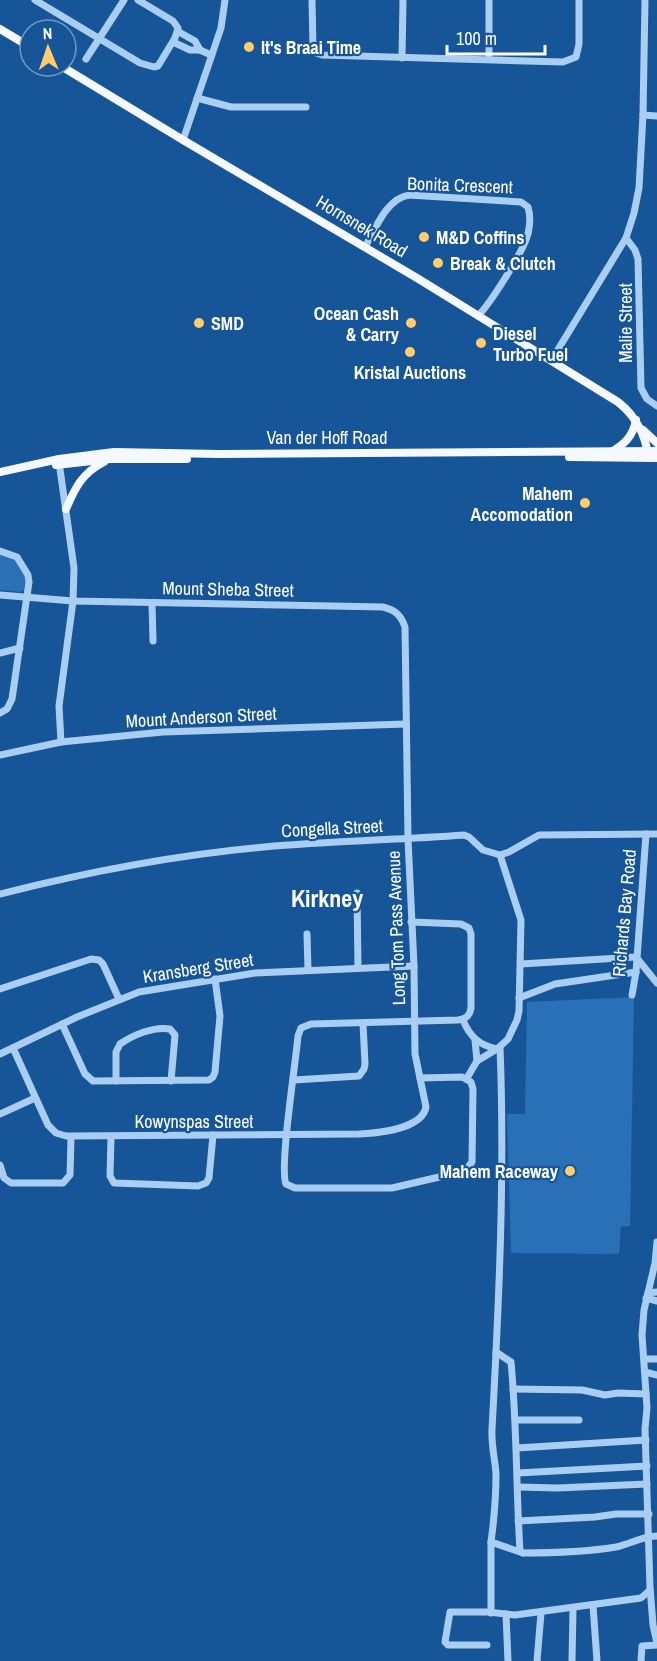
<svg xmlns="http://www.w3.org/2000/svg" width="657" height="1661" viewBox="0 0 657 1661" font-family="'Archivo Narrow',sans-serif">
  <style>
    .green { fill: #2a70b6 }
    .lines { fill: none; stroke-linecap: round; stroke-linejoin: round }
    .minor { stroke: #aacef2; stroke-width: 7 }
    .major { stroke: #f5f9ff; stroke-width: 8 }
    .poi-dot { fill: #ffcd6b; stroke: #165598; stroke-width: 2 }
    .labels { text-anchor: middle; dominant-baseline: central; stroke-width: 4.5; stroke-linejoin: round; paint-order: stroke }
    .poi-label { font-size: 18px; font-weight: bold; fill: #fff; stroke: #165598; text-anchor: start }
    .street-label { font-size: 18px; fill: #fff; stroke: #165598 }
    .district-label { font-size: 24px; font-weight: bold; fill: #fff; stroke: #165598 }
  </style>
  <rect width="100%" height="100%" fill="#165598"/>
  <g class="green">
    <path d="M0 553 16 559 27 580 24 590 20 592 0 590Z"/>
    <path d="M634 997 630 1226H621L619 1254 511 1253 507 1114H525L527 1002Z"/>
  </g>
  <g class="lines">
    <g class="minor">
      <path d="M35 0 140 63 154 67 158 66 175 38 178 28 173 21 138 0"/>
      <path d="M312 0 313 47 316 53 322 55 563 62 576 57 579 44V0"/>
      <path d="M179 32 195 41 200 50"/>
      <path d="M173 42 190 50H200L211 55"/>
      <path d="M402 58 403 0"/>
      <path d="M86 59 124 0"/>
      <path d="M489 59V0"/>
      <path d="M197 98 231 107H306"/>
      <path d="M643 115 657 116"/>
      <path d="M183 140 221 28 225 0"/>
      <path d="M626 238 635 250 638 259 641 388 647 399 657 406"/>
      <path d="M365 247C376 228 386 199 409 195L521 202 528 207C531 217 530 230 526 240 518 259 492 301 478 316"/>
      <path d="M551 361 626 238 634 213 639 188 643 115 645 0"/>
      <path d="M59 462 74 568 73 601 59 706 61 742"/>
      <path d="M0 551 17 557 28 575 29 582 12 699 7 709 0 713"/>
      <path d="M0 595 73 601 383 607C395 610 401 615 405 627L408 839 414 966 415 1054 426 1107C422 1129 378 1133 359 1134L66 1136 56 1133 48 1125 13 1048"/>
      <path d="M152 603 153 641"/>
      <path d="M0 653 20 648"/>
      <path d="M0 755 61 742 163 732 406 724"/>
      <path d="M357 893 358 968"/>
      <path d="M0 894C87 872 174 855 264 847 330 841 397 840 464 835L469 837 483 850 500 855 509 852 539 835 657 834"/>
      <path d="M411 922 461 924 469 928 471 934V1008C470 1016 466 1019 458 1020L311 1024 301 1028 298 1036C296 1061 279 1168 286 1184L295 1188H392L465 1171 472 1162 473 1089 471 1082 462 1077 420 1078"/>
      <path d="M307 934 308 970"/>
      <path d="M521 964 636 957 657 983"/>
      <path d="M0 989 91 959 99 960 103 964 119 999"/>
      <path d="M632 995 636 972 646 834"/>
      <path d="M519 998 555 984 636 972"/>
      <path d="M463 1020C470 1037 479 1045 497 1049"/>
      <path d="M62 1024 85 1074 93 1081 209 1080 213 1077 215 1072 220 1016 215 979"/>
      <path d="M475 1040 477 1061"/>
      <path d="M0 1054 77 1017 139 992 255 973 414 966"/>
      <path d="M467 1078 477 1061 497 1049 508 1039 517 1020 519 1011 521 920 500 855"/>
      <path d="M294 1080 359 1076 364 1069 365 1064 363 1023"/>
      <path d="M116 1081V1052L120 1044C133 1035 154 1026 170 1029L175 1035 171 1081"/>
      <path d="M0 1114 35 1098"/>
      <path d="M111 1137 110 1176 114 1183 198 1186 206 1183 209 1178 213 1135"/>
      <path d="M0 1165 4 1178 11 1183H63L70 1175 71 1137"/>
      <path d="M657 1242 655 1263 644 1310 642 1335 647 1408 645 1429 650 1587 653 1625 657 1643"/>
      <path d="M648 1293 657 1292"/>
      <path d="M646 1298 657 1301"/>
      <path d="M496 1352 511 1362C517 1425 516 1488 520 1551L523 1553C555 1553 585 1552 616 1547 630 1544 643 1536 657 1536"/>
      <path d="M644 1359H657"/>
      <path d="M645 1372 657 1375"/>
      <path d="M513 1389 582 1390 605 1395 618 1393 646 1394"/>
      <path d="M516 1420H579"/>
      <path d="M517 1448 646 1440"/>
      <path d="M518 1473 647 1466"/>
      <path d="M518 1487 558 1488 647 1484"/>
      <path d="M518 1521 595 1517 616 1514H649"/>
      <path d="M491 1542C494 1520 496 1497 496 1474 495 1459 491 1444 492 1429 499 1302 505 1174 500 1047"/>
      <path d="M593 1605 597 1661"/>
      <path d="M491 1613V1542L523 1553"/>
      <path d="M506 1614 508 1661"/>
      <path d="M487 1645H448L445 1642 450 1612H488L515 1615 641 1598 650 1590"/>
      <path d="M537 1661 541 1613"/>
      <path d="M572 1661 573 1609"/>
      <path d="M641 1661 642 1646 657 1645"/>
    </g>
    <g class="major">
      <path d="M0 29 30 47"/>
      <path d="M61 66 183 140 417 278 618 402C637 417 645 435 649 458"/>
      <path d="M643 430 657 443"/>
      <path d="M611 452C625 444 633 436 636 420"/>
      <path d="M569 457 657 458"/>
      <path d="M56 465 110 459H187"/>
      <path d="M0 472 59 459 114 452 219 454 657 451"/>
      <path d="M66 509C75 488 82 473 104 462"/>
    </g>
  </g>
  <g class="poi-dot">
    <circle cx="249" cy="47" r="6"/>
    <circle cx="424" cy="237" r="6"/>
    <circle cx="438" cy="263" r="6"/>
    <circle cx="199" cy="323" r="6"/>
    <circle cx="411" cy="323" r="6"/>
    <circle cx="481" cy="343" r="6"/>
    <circle cx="410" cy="352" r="6"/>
    <circle cx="585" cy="503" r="6"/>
    <circle cx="570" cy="1171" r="6"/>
  </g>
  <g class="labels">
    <g class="poi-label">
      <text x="261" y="47">It's Braai Time</text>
      <text x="436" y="237">M&amp;D Coffins</text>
      <text x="450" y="263">Break &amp; Clutch</text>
      <text x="399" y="313" text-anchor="end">Ocean Cash<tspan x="399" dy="21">&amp; Carry</tspan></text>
      <text x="211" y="323">SMD</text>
      <text x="493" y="333">Diesel<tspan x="493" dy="21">Turbo Fuel</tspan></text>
      <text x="410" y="372" text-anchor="middle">Kristal Auctions</text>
      <text x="573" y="493" text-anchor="end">Mahem<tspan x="573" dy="21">Accomodation</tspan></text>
      <text x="558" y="1171" text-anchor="end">Mahem Raceway</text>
    </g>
    <g class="street-label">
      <text transform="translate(460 185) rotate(2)">Bonita Crescent</text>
      <text transform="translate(362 226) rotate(31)">Hornsnek Road</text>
      <text transform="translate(625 323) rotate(-90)">Malie Street</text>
      <text x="327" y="437">Van der Hoff Road</text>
      <text transform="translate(228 589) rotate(1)">Mount Sheba Street</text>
      <text transform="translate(201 717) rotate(-3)">Mount Anderson Street</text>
      <text transform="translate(332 828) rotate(-3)">Congella Street</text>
      <text transform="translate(624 913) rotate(-85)">Richards Bay Road</text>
      <text transform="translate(396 928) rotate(-92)">Long Tom Pass Avenue</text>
      <text transform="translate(198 968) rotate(-9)">Kransberg Street</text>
      <text x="194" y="1121">Kowynspas Street</text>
    </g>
    <g class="district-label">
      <text x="327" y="898">Kirkney</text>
    </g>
  </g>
  <g transform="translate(48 48) rotate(358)"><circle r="28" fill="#165598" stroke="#7399c1" stroke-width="1.5"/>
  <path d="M0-4.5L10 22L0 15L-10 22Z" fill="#ffcd6b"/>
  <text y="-9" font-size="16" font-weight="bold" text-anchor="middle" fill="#ffffff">N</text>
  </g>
  <path d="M447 45v9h98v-9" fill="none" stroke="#ffffff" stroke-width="3"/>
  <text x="456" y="45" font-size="18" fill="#ffffff" stroke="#165598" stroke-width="4.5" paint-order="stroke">100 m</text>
</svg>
